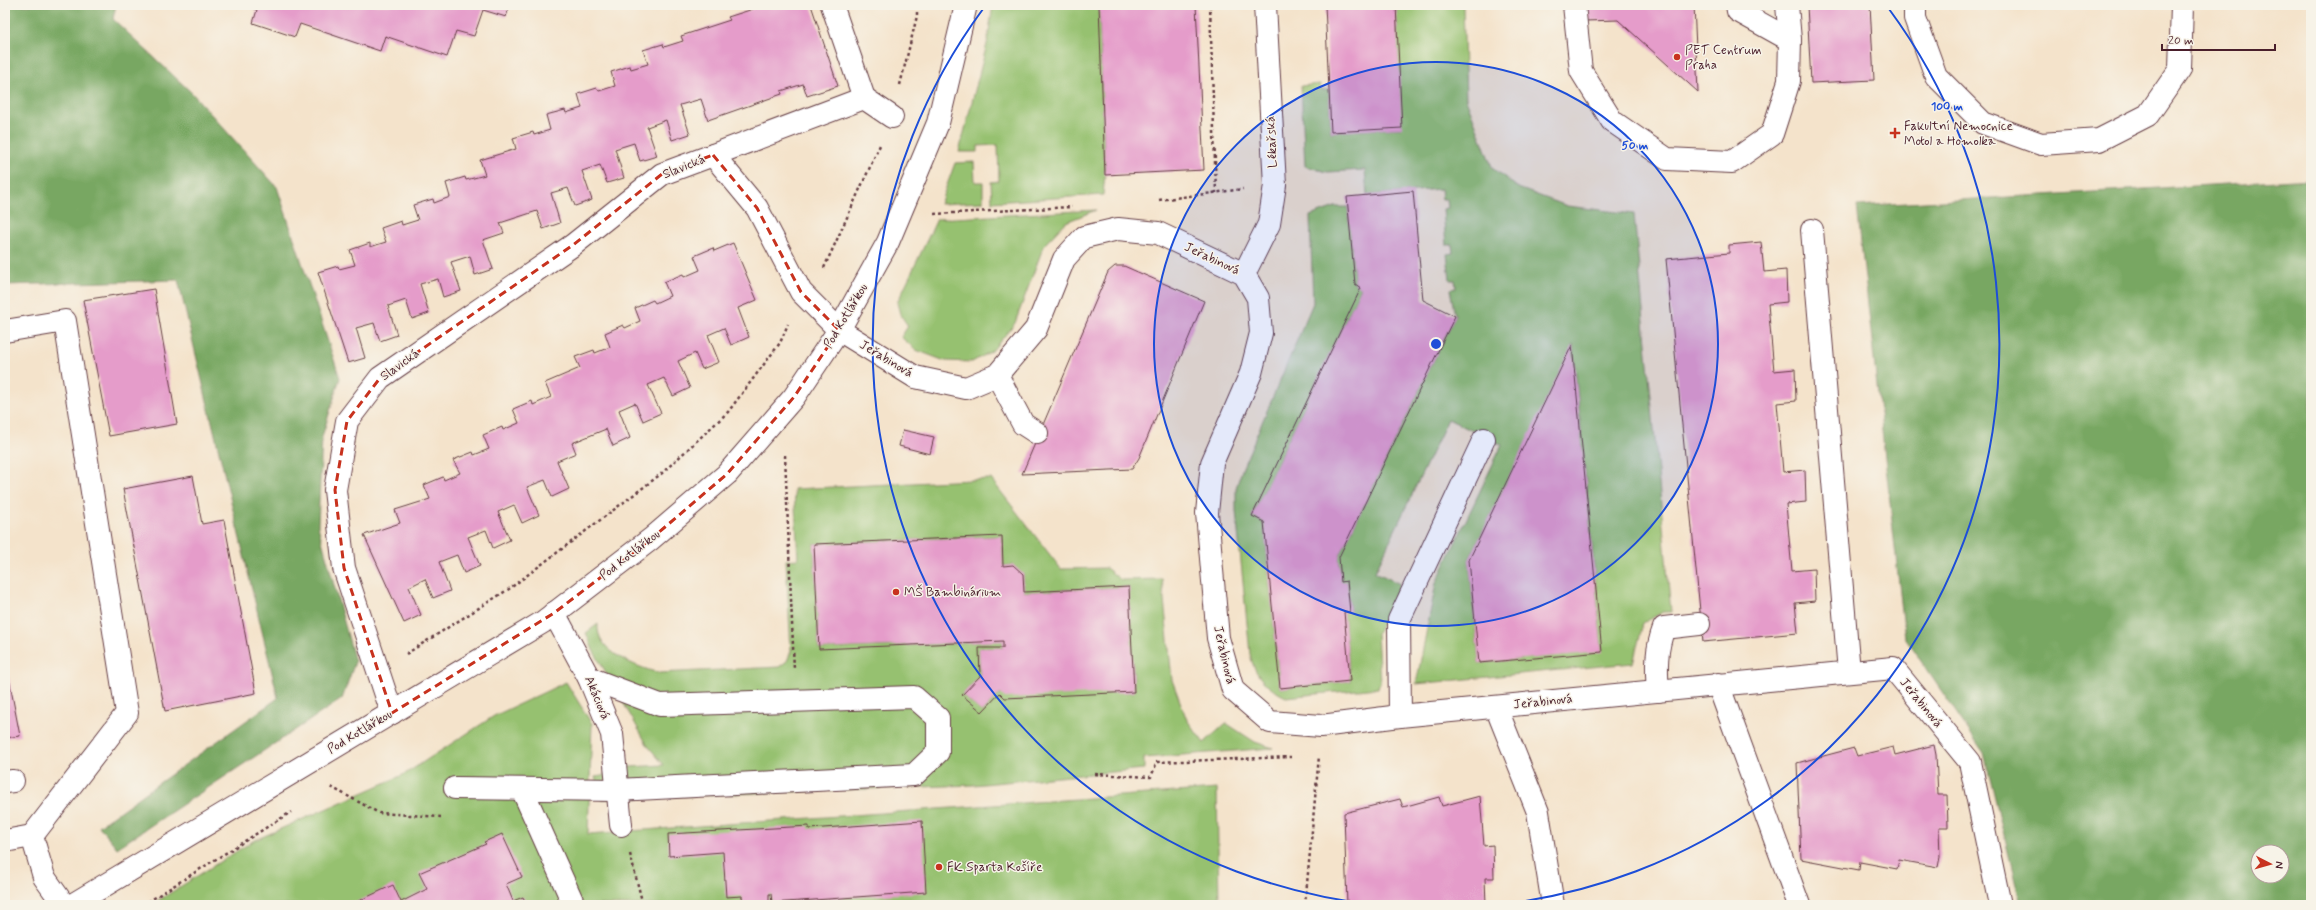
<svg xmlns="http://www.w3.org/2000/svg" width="2316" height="910" viewBox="0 0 2316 910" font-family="Mynerve,sans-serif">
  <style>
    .green { fill: #96c16f; stroke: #70704d; fill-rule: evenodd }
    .forest { fill: #78a762; stroke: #616346; fill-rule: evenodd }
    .building { fill: #e59cca }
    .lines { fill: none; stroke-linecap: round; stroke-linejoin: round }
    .minor-casing { stroke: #643c43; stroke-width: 24 }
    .path { stroke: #643c43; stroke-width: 2.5; stroke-dasharray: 3 3; stroke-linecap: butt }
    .minor { stroke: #fff; stroke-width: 22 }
    .marked { fill: none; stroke: #c8321e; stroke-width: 3; stroke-dasharray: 8 5; stroke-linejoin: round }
    .ring { fill: none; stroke: #1d4ed8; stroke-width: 2 }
    .poi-dot { fill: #c8321e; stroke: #f7f3e8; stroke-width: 1.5 }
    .labels { text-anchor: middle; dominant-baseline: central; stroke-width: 3; stroke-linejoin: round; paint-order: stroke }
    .poi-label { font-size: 13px; fill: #4a1f2b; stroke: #f7f3e8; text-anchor: start }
    .street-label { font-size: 13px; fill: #4a1f2b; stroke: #f7f3e8 }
    .centre { fill: #1d4ed8; stroke: #f7f3e8; stroke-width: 2 }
    .ring-label { font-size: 12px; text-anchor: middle; font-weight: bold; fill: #1d4ed8; stroke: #f7f3e8; stroke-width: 3; stroke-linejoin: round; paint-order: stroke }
  </style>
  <rect width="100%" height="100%" fill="#f7f3e8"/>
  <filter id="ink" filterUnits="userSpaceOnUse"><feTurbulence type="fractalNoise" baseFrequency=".025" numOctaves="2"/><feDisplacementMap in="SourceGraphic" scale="8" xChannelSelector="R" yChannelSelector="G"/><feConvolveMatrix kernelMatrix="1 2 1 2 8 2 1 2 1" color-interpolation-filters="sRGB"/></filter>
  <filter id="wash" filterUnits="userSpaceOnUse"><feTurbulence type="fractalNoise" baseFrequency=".012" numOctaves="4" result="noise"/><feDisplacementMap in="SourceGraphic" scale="16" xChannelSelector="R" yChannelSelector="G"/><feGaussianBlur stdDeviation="0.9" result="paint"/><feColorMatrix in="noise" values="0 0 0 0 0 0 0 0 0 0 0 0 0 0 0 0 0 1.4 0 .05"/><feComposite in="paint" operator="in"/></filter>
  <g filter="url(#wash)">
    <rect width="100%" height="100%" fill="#f4e3cb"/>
    <g class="green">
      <path d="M993 5H1099L1105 175 1103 195 992 202 991 182 999 181 998 145 978 146V152H959L987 44Z"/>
      <path d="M1396 5H1463L1466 99 1492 167 1518 188 1567 206 1634 214 1671 612H1663L1643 623 1633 663 1416 684 1436 583 1502 445 1448 419 1375 572 1400 584 1377 634 1380 681 1378 688 1286 697C1265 687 1255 676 1250 654L1236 511V488L1243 467 1313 303 1310 216 1335 207H1348L1355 284 1361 288 1252 516 1264 522 1280 688 1350 681 1344 612 1350 611 1347 582H1341L1339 557 1455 316 1450 289 1456 288 1455 280H1450L1447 254 1453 253 1452 245H1446L1443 209 1448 208 1447 199H1442L1441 189 1367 195 1365 170 1327 172 1305 166 1301 86 1320 84 1321 90H1329L1331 132 1401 128ZM1573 345 1602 651 1479 663 1469 560Z"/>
      <path d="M974 162 975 182H983V202L940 204 955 163Z"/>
      <path d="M1096 210 1066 222 1044 245 1015 323 992 351 972 362 945 361 916 350 901 337 908 326 900 314 897 303 937 219Z"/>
      <path d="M991 479 1061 569 1106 568 1121 580 1162 579 1172 680 1187 720 1204 743 1226 723 1255 742 1273 748 1144 758V769L973 785 601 799 595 777 602 776 612 768 664 765 648 746 593 650 586 633 598 624C595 652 637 667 659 673L779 667 787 661 791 651 786 560 798 559 794 489ZM1002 536 1003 566 1013 565 1023 574 1024 592 1129 587 1134 692 1000 693 982 712 962 695 980 676 979 648H1003V641L819 649 814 544Z"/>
      <path d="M566 682 592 724 588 834 1217 789 1219 905H151L253 841 405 774 494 716Z"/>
    </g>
    <g class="forest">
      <path d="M5 5H116L113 19 191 92 277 187 340 378 322 437 318 526 355 662 342 699 117 848 99 826 278 698 178 280 5 285Z"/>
      <path d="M2311 179V905H2021L1984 753 1905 638 1857 206ZM2258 852H2282V876H2258Z"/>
    </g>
    <g id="blocks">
      <g class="building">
        <path d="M243 5H510L506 17 483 10 474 36 456 31 447 57 385 36 380 51 300 24 295 37 253 23 257 10Z"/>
        <path d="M754 5H811L838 86 807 96 803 84 781 91 782 94 708 120 701 99 680 105 690 134 672 140 666 120 647 127 657 156 640 161 634 143 615 149 624 178 607 183 600 165 582 171 592 200 575 206 568 188 551 193 560 223 543 229 537 211 500 223 504 233 483 240 493 269 475 275 470 256 451 262 461 291 443 297 438 279 420 284 429 313 412 319 406 300 388 306 397 335 380 341 374 323 356 328 365 358 348 363 318 272 338 266 339 269 355 265 350 250 370 243V247L386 242 381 228 401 221 402 225 418 220 413 205 433 199 434 203 450 197 446 183 465 177 466 180 485 175 480 160 516 149 513 138 533 132 534 135 550 130 546 115 565 110 566 113 582 108 578 94 597 88 599 91 615 86 611 72 630 66 631 69 648 64 643 50 663 44 664 47 683 41 681 36 730 20 728 17 753 9 752 6Z"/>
        <path d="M1099 5H1196L1204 170 1105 175Z"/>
        <path d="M1325 5H1396L1402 128 1331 132Z"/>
        <path d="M1585 5H1694L1698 92 1618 20 1585 21Z"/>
        <path d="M1807 5H1870L1874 80 1811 83Z"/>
        <path d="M1413 191 1423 300 1455 316 1339 557 1341 582 1347 581 1350 612H1344L1350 681 1280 688 1264 522 1252 516 1361 288 1355 284 1347 197Z"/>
        <path d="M1761 242 1764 272 1786 270 1787 302 1768 304 1774 371 1795 369 1796 401 1777 403 1783 472 1805 470 1806 502 1786 504 1792 571 1814 569 1815 601 1795 603 1798 633 1703 642 1666 259 1729 253V245Z"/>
        <path d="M733 243 757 300 738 308 749 337 731 345 724 328 708 335 719 362 702 369 695 353 678 361 690 388 673 396 664 378 648 385 661 413 643 421 635 403 619 410 630 438 613 446 606 429 572 443 576 453 557 461 569 489 552 497 545 480 527 487 539 515 522 523 514 505 498 512 510 540 493 548 486 530 468 537 480 566 464 573 457 555 439 562 450 591 433 598 425 579 409 587 421 615 404 623 364 535 400 523 395 510 430 499 424 485 443 477 444 480 460 473 453 460 473 452 474 455 489 449 483 435 502 427 503 430 519 423 513 409 532 401 533 405 551 397 545 383 580 368 575 357 594 350 595 353 610 347 605 333 623 325 625 328 640 321 635 308 653 300 655 303 670 296 664 282 683 274 684 277 700 270 694 256 713 248 714 251Z"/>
        <path d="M1115 266H1124L1204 301 1139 458 1132 469 1022 474 1108 272Z"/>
        <path d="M154 289 177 424 109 436 83 300Z"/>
        <path d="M1572 345 1602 652 1479 663 1469 560Z"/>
        <path d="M903 430 934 437 930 454 899 446Z"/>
        <path d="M193 476 202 524 224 520 256 693 165 711 123 489Z"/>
        <path d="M1002 536 1003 566 1013 565 1023 574 1024 592 1129 587 1134 692 1005 698 1000 693 982 712 962 695 980 676 979 648H1003V641L819 649 814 544Z"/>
        <path d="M5 658 20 736 5 738Z"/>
        <path d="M1934 745 1936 755 1938 795H1947L1948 827H1939L1940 857 1938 867 1899 860 1897 869 1860 862 1859 870 1801 859 1797 763 1854 748 1857 756 1893 747 1895 755Z"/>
        <path d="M1480 796 1484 846 1493 845 1494 878H1485L1486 905H1347L1344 813 1400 799 1403 807 1439 797 1442 806Z"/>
        <path d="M922 821 926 892 772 903 771 894H769V903L743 905 742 896 726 897 723 852 669 856 668 834 809 826V829Z"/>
        <path d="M502 834 522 877 506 884 513 901 523 897 527 905H350L393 885 401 902 427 889 419 873 486 844 484 842Z"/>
      </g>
    </g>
  </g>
  <g filter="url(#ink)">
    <use href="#blocks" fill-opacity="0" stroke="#643c43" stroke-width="1"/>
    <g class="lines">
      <g class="minor-casing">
        <g id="minor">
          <path d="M832 5 864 98"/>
          <path d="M1574 5 1581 71 1612 121 1667 159 1732 162 1772 134 1789 81 1790 40 1738 11 1737 5"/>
          <path d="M1787 5 1790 40"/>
          <path d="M1915 5V18L1936 76 1983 123 2041 144 2099 140 2148 115 2180 69 2182 5"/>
          <path d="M713 155 864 98 892 117"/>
          <path d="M1812 230 1849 672"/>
          <path d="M1244 274 1269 224 1275 185 1265 5"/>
          <path d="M5 331 65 321 127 713 32 836 44 877 64 905"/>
          <path d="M997 375 1023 424 1037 433"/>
          <path d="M554 613 589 678 612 734 621 825"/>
          <path d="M1718 684 1799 905"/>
          <path d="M1658 691C1656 668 1656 649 1664 628L1699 624"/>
          <path d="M1496 707 1538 812 1553 905"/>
          <path d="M392 713 344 568 335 490 347 421 380 378 573 245 662 174 713 155 757 208 801 292 839 330 915 377 966 388 997 375 1036 329 1064 259 1084 237 1118 229 1158 233 1244 274 1258 298 1261 333 1251 373 1212 463 1207 513 1218 638 1233 690 1270 722 1321 726 1400 716 1893 668 1970 762 2000 905"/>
          <path d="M1400 716 1399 620 1484 439"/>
          <path d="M5 782 13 781"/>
          <path d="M455 788 617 790 914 775 938 752V718L914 697 660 705 589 678"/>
          <path d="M522 789 574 905"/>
          <path d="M5 841 32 836"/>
          <path d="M72 905 543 622 651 539 727 474 794 397 839 330 888 242 938 123 966 5"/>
        </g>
      </g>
      <g class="path">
        <path d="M1210 5 1216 193"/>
        <path d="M900 85 917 16V5"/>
        <path d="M1159 200 1243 189"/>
        <path d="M934 214 1072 207"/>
        <path d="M824 268 880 145"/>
        <path d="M785 455 794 670"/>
        <path d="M406 654 509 589 661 474 728 412 780 343 788 324"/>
        <path d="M1095 774 1151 777 1157 762 1291 757"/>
        <path d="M331 787 379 813 441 817"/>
        <path d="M630 854 643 905"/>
        <path d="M143 905 291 812"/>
        <path d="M1305 905 1319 756"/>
      </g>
      <use href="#minor" class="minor"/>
    </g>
  </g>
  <path class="marked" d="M713 155 757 208 801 292 839 330 794 397 727 474 651 539 554 613 392 713 344 568 335 490 347 421 380 378 573 245 662 174Z"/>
  <circle cx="1436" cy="344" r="282" fill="#1d4ed8" fill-opacity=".12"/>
  <g class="ring">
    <circle cx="1436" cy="344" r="282"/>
    <path d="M1377 905A564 564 0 0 1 983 9M1889 9A564 564 0 0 1 1495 905"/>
  </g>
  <g class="poi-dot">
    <circle cx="1677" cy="57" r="4"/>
    <path d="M1893 127h4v4h4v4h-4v4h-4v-4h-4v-4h4z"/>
    <circle cx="896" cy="592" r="4"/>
    <circle cx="939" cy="867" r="4"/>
  </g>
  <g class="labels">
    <g class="poi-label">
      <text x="1685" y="50">PET Centrum<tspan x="1685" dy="15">Praha</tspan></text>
      <text x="1904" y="126">Fakultní Nemocnice<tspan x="1904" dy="15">Motol a Homolka</tspan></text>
      <text x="904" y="592">MŠ Bambinárium</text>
      <text x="947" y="867">FK Sparta Košíře</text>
    </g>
    <g class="street-label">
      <text transform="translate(1272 142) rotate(-93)">Lékařská</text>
      <text transform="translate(684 167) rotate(-22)">Slavická</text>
      <text transform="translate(1212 259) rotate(25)">Jeřabinová</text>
      <text transform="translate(846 316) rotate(-59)">Pod Kotlářkou</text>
      <text transform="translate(886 359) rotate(31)">Jeřabinová</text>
      <text transform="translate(400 365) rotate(-36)">Slavická</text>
      <text transform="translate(630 555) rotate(-38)">Pod Kotlářkou</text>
      <text transform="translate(1224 655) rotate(77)">Jeřabinová</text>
      <text transform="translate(597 698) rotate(67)">Akáciová</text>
      <text transform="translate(1543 702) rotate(-6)">Jeřabinová</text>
      <text transform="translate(1921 703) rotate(51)">Jeřabinová</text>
      <text transform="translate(360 732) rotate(-31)">Pod Kotlářkou</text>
    </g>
  </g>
  <circle cx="1436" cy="344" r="6" class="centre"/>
  <g class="ring-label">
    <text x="1947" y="110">100 m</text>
    <text x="1635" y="149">50 m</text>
  </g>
  <rect width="2316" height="910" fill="none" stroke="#f7f3e8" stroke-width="20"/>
  <g transform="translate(2270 864) rotate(96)"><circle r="19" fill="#f7f3e8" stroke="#b29e9c"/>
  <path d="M0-3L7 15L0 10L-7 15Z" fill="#c8321e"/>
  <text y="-6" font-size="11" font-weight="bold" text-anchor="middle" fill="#4a1f2b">N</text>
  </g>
  <path d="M2162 44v6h113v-6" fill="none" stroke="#4a1f2b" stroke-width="2"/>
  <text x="2168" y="44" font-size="12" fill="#4a1f2b" stroke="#f7f3e8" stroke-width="3" paint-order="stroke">20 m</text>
</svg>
